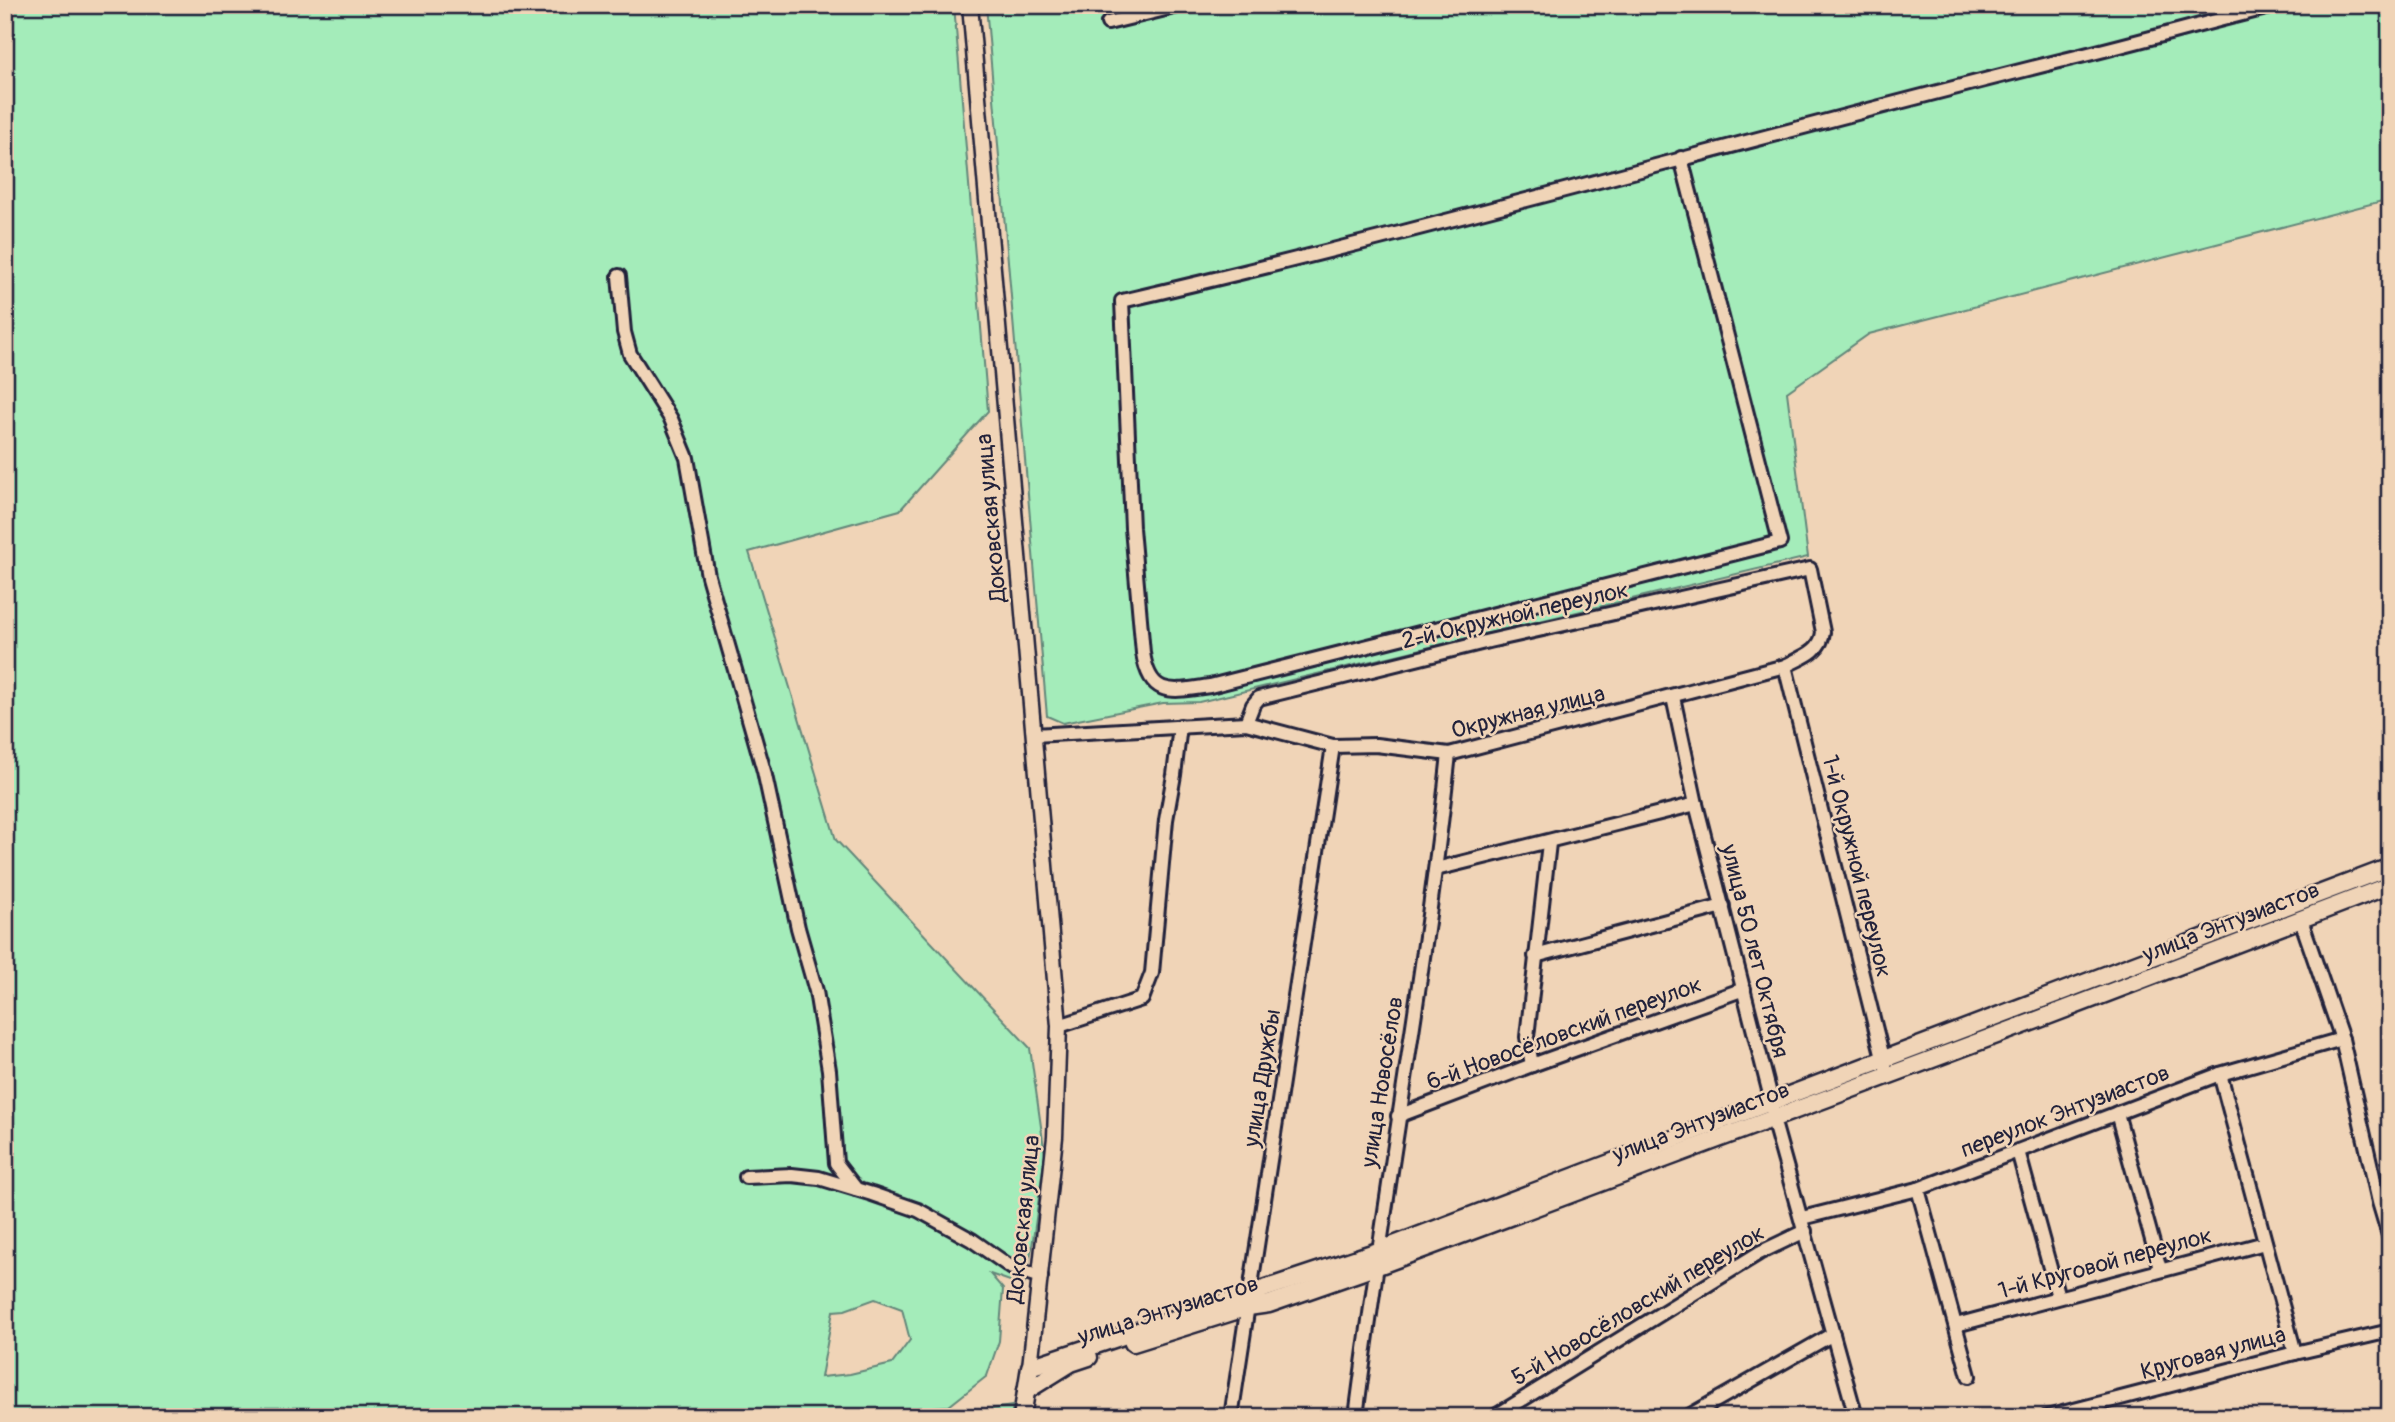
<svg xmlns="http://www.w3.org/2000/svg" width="2395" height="1422" viewBox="0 0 2395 1422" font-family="Pangolin,sans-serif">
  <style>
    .green { fill: #a4ecba; stroke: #63877a; stroke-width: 2; fill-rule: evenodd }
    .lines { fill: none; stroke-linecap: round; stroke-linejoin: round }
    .minor-casing { stroke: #22223b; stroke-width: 18 }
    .tertiary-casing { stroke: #22223b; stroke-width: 19 }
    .secondary-casing { stroke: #22223b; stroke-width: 21 }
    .minor { stroke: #f0d4b7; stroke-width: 12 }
    .tertiary { stroke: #f0d4b7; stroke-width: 14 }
    .secondary { stroke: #f0d4b7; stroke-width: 16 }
    .labels { text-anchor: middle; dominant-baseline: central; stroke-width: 5; stroke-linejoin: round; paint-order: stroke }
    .street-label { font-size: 23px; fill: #22223b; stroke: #f0d4b7 }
  </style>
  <rect width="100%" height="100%" fill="#f0d4b7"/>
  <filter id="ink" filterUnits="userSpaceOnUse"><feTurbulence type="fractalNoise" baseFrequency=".0143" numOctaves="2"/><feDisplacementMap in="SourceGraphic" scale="14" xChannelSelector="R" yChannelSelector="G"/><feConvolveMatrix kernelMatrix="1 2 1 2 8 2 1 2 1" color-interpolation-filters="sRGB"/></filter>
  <g filter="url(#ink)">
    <g class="green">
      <path d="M5 5H954L988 411 900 510 749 552 836 840 1030 1048 1045 1155 1032 1247 1024 1286 990 1274 1003 1289 999 1341 987 1376 949 1406 917 1408 894 1417H5ZM875 1299 902 1309 910 1340 892 1364 850 1374 821 1377 833 1311 845 1310Z"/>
      <path d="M986 5H2390V199L1869 334 1787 392 1808 557 1199 702 1163 703 1063 723 1047 716Z"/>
      <path d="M1013 1406 1011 1417H985L992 1409Z"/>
    </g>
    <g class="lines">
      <g class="minor-casing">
        <g id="minor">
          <path d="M1108 23 1182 5"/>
          <path d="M1681 158 1780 542 1210 686C1173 691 1150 699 1143 653L1132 528 1122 301C1438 228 1750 138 2064 60 2136 43 2207 22 2279 5"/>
          <path d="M619 276 624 332 630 354 671 419 687 458 708 576 764 771 798 928 816 991 829 1070 836 1163 856 1189"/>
          <path d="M1785 666 1885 1066"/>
          <path d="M1673 697 1696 804 1772 1102 1773 1119 1856 1417"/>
          <path d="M1034 735 1246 723 1333 746 1376 745 1449 754 1785 666C1802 657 1821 652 1823 632L1810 569 1489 641 1259 698 1253 705 1246 723"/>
          <path d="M1436 869 1696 804"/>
          <path d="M2301 920 2342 1039 2379 1202 2390 1239"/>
          <path d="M1535 956 1723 906"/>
          <path d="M1059 1026 1142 999 1152 973 1166 820 1174 775 1180 726"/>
          <path d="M1532 1065 1527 1037 1549 843"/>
          <path d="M2220 1074 2295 1353"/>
          <path d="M2117 1113 2160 1269"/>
          <path d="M1398 1116 1532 1065 1744 989"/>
          <path d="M2018 1151 2058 1297"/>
          <path d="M746 1177 792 1175 819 1178 872 1194 918 1210 972 1240 1012 1268 1041 1277"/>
          <path d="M1918 1189 1969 1376"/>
          <path d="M1802 1218 1918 1189 2220 1074 2342 1039"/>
          <path d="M1956 1325 2265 1243"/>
          <path d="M1231 1417 1333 746"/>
          <path d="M1356 1417C1384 1195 1425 976 1449 754"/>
          <path d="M1494 1417 1759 1253 1805 1231"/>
          <path d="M1687 1417 1833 1334"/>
          <path d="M2047 1417 2295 1353 2390 1331"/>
        </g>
      </g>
      <g class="tertiary-casing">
        <path id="tertiary" d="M970 5 1059 1026 1055 1137 1030 1367"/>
      </g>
      <g class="secondary-casing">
        <g id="secondary">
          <path d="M1133 1343 1248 1307 1269 1304 1375 1267 2037 1020 2390 885"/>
          <path d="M1026 1391 1071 1363 1089 1357"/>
          <path d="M1022 1417 1030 1367 1378 1251 2390 867"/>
        </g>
      </g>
      <use href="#minor" class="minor"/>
      <use href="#tertiary" class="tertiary"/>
      <use href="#secondary" class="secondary"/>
    </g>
  </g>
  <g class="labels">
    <g class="street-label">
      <text transform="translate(991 518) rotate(-95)">Доковская улица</text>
      <text transform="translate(1515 615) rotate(-13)">2-й Окружной переулок</text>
      <text transform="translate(1528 712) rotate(-14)">Окружная улица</text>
      <text transform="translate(1857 866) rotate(76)">1-й Окружной переулок</text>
      <text transform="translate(2231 922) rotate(-21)">улица Энтузиастов</text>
      <text transform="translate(1755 951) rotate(76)">улица 50 лет Октября</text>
      <text transform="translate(1564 1033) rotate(-20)">6-й Новосёловский переулок</text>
      <text transform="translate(1262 1078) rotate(-81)">улица Дружбы</text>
      <text transform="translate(1382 1082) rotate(-81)">улица Новосёлов</text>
      <text transform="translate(2065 1111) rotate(-21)">переулок Энтузиастов</text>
      <text transform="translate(1701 1122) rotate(-21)">улица Энтузиастов</text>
      <text transform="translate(1023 1219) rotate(-84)">Доковская улица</text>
      <text transform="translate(2105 1263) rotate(-15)">1-й Круговой переулок</text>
      <text transform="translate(1638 1305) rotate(-31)">5-й Новосёловский переулок</text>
      <text transform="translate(1168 1310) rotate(-17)">улица Энтузиастов</text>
      <text transform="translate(2213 1353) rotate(-15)">Круговая улица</text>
    </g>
  </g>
  <rect width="2395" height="1422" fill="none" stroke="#f0d4b7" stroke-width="28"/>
  <rect x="14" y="14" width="2367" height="1394" fill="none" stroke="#22223b" stroke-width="2.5" filter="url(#ink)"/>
</svg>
